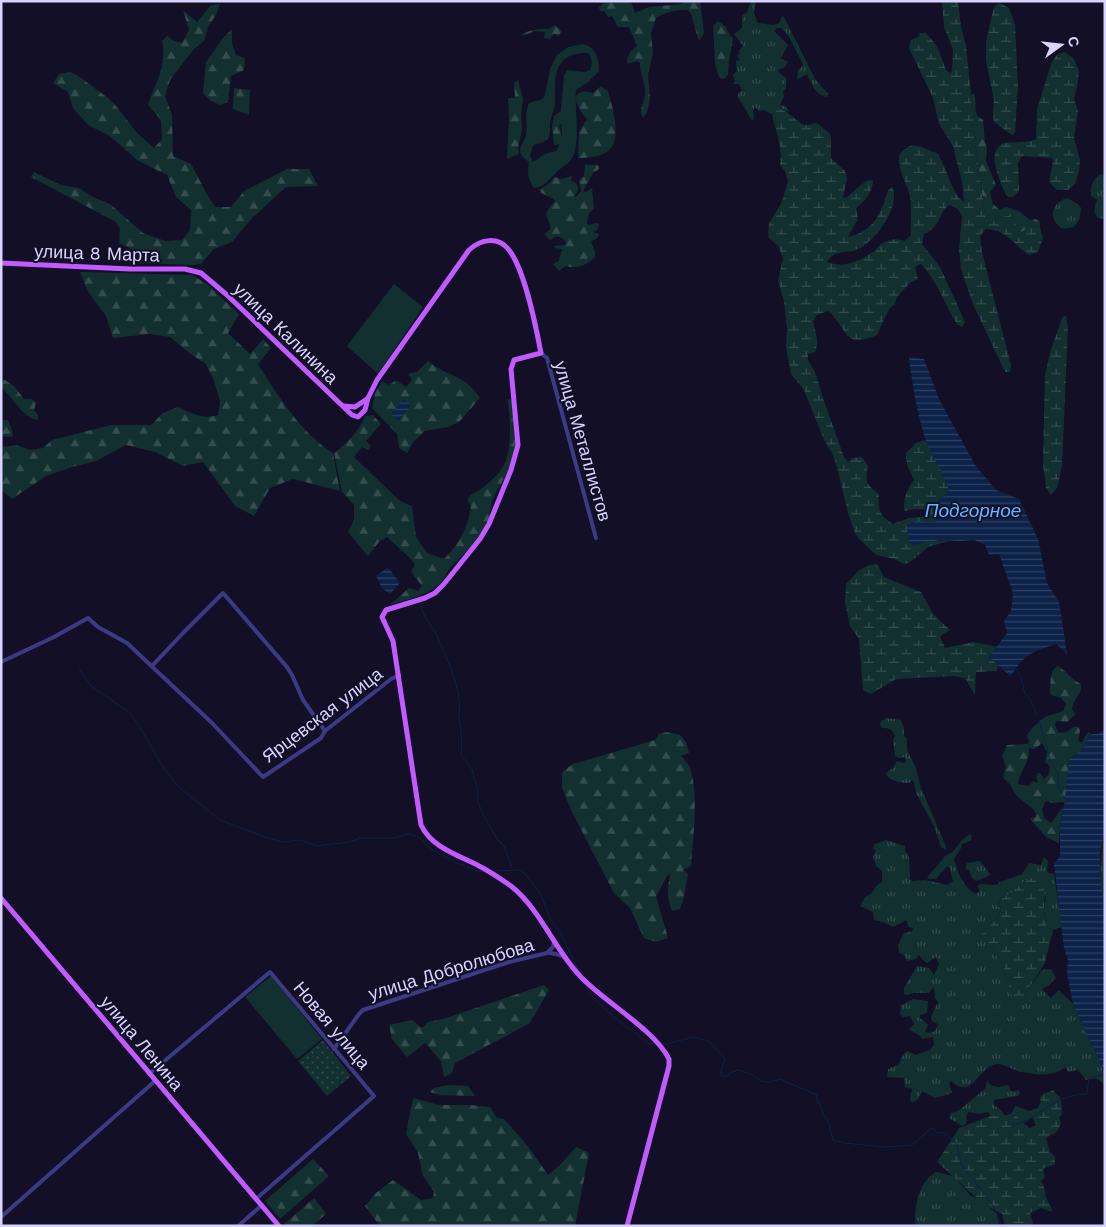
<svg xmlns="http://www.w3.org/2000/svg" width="1106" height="1227" viewBox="0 0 1106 1227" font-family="'Work Sans',sans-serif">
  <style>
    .grass { fill: url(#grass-tufts) }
    .forest { fill: url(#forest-firs); fill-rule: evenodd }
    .wetland { fill: url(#wetland-marsh) }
    .park { fill: url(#park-dots) }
    .pitch { fill: #12302f; fill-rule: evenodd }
    .water { fill: url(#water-rules) }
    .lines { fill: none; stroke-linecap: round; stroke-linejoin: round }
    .stream { stroke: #0c2248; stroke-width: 1 }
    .minor { stroke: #3d3a85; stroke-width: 4 }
    .major { stroke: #c25bff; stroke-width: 5 }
    .labels { text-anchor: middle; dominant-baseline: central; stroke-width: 4; stroke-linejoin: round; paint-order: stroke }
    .street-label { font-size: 18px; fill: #d9d4ff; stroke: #130f26 }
    .water-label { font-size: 19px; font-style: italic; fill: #62b6ff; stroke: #130f26 }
  </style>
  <defs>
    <pattern id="grass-tufts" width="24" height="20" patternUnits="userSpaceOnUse" patternTransform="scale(1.25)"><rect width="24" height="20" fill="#12302f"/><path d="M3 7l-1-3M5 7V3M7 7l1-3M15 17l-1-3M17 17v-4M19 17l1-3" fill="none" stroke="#344d4e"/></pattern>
    <pattern id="forest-firs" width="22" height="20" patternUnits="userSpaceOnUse" patternTransform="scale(1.25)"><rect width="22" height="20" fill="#12302f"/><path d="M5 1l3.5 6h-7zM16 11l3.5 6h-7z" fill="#344d4e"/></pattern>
    <pattern id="wetland-marsh" width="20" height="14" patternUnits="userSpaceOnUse" patternTransform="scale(1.25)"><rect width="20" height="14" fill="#12302f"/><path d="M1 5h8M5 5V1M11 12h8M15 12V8" fill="none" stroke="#344d4e"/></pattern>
    <pattern id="park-dots" width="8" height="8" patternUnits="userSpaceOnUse" patternTransform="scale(1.25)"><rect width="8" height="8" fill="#12302f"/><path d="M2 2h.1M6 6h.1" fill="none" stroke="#344d4e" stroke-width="1.8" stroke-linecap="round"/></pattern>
    <pattern id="water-rules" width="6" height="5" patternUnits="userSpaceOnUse" patternTransform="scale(1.25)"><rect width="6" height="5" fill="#0c2248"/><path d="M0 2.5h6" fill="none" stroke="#2f4163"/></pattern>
  </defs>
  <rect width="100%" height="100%" fill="#130f26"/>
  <g class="grass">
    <path d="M751 1 756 2 754 13 758 23 773 25 779 23 782 16 784 17 815 79 828 94 827 97C815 95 812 84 807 74L797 80 798 71 803 65 802 62 789 37 782 28H777L774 31 788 45 781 58 788 62 785 67 778 70 779 73 786 78V88L783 92 784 96 780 105 785 106 789 111 771 114 764 110 759 111 755 107 753 111 754 119 752 120C746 113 745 105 738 98V94L742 90 739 84H733L735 81 733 75 737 71 736 61 740 60 737 56 740 53 738 52 743 46 734 34 742 28V15L747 12Z"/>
    <path d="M1100 174 1105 175V219L1098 218C1093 212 1094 208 1097 200L1091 196C1090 186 1092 181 1100 174Z"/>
    <path d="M1067 198 1078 204 1081 208 1080 218 1074 227 1063 229C1048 221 1050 203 1067 198Z"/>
    <path d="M886 718 901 720 904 728V736L907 739V750L916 768 921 788 946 847V850L941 847 934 826 916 793 914 782 912 780 909 783C900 783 891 781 886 775L887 772 893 768 897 761 905 763 906 760 905 757 899 758 895 756 893 740 895 736C892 729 890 728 882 728L880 724 881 721Z"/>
    <path d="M971 834 972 840 962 844 961 848 954 859C957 871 964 889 976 894L979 892 978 886 979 884 997 885 1000 882 1022 874 1029 863 1041 865 1043 858H1045L1048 861 1047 871 1049 873 1054 874 1062 927 1053 930 1047 927 1044 911 1046 896 1022 884 1015 888 1013 892 1003 897 996 905 1001 908C1000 919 988 925 982 935 984 942 988 942 992 948 996 954 998 960 1004 965 1004 973 1007 979 1008 987L1024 996 1042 970 1051 969 1056 978 1048 986 1042 989 1051 998 1059 990 1073 1004 1101 1064 1105 1084 1095 1078 1086 1080 1078 1070 1068 1072 1065 1067C1053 1078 1035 1074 1021 1072 1013 1070 1006 1065 999 1064 978 1063 975 1102 951 1081L949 1084 952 1092 949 1094 935 1098 922 1091 918 1099 912 1103 910 1099 912 1089 905 1087 904 1078 887 1077 888 1069 899 1064 901 1058 907 1051 916 1055 930 1050 934 1045 933 1037 922 1039 920 1036 909 1029 914 1024 910 1016 903 1017 900 1014 901 1005 913 999 928 1001 927 1013 920 1015V1018L928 1025 925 1032 929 1033 935 1031 938 1024 932 1021 931 1017 938 1002 934 997 935 994 933 987 929 993H914L907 995 904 994V988L917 966 929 968 934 975 939 964 936 957 927 963 923 960 919 955 916 959 907 961 904 955 899 953 898 945 903 934 912 931 913 928 909 927 906 920C887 933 893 922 874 920L873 912 860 906 865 897 872 893 876 886 882 882V871L876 866 873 856 876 851 873 848 875 844 886 840 905 846V851L909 857 910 879 912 881 925 880 948 885 953 881 950 868 947 866 936 879H929L927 878C933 869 940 864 945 856 959 851 957 840 971 834Z"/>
    <path d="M1105 835V916C1100 888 1098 862 1105 835Z"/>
    <path d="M980 861 990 874 987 877 976 881 972 878 969 870 965 869 967 863Z"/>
    <path d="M987 1081 992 1086 999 1087 1008 1085 1011 1091 1019 1090 1020 1094 1018 1096 994 1100V1105L1002 1111 1005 1116 1012 1113 1015 1106 1029 1111 1038 1108 1041 1101 1056 1096H1060V1097L1026 1122 1021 1123 993 1120 988 1112 980 1114 969 1112 967 1114 966 1124 962 1126 949 1118 951 1113 958 1111 985 1089Z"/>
    <path d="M936 1172 953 1176 971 1196 980 1199 997 1214 999 1226H916C913 1208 919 1181 936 1172Z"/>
  </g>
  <g class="forest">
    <path d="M589 1H629L632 4 635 13 649 7 681 4 688 1H700L704 33 700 40 698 39 691 14 688 10C677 9 665 13 656 18L651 33 653 54 648 74 650 99 647 112 643 118C638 109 644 104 645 95 647 85 639 74 640 63L637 61 628 64 627 60 630 52 637 46 629 27H618L612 16 608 17 604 11H600L599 7 604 3Z"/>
    <path d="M220 4 216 15 208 27 204 41 194 49 170 80 165 96 172 115 173 156 191 164 208 196 215 207H231L244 191 287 169H309L318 186 286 187 252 218 232 242 214 249 201 264 193 265 138 263V252L119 243 120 229 116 222 31 177 34 172 61 185 79 188 93 197 110 204 143 233 165 241 182 240 190 230 191 210 176 197 167 175 137 160 110 136 88 125 73 108 68 92 53 83 59 74 70 72 77 75 108 98 116 106 137 133 154 148 162 139 161 120 148 105C156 81 167 67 162 41L167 36 174 41 182 43 189 30 183 10 197 22 211 5Z"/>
    <path d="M718 21 726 27 730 36 733 38 729 61 728 75 724 79 719 77 715 64 713 26Z"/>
    <path d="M555 25 562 31 559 36 554 34 550 39 544 38 545 32 535 31 523 36 522 34C531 30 539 28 549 29Z"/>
    <path d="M232 29V43L236 55 245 58 244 70 231 76 228 102 220 105 211 101 203 93 206 62 223 38Z"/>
    <path d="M518 80 523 99 521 114 522 130 518 148 519 154 507 159 509 117 508 98H515L514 83Z"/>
    <path d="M601 86 608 91C612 105 623 141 608 151 600 157 588 158 578 158L579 132 587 119 581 112 575 98C580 90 585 91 593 93Z"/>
    <path d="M234 88 250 90 249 115 233 109Z"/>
    <path d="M971 94H974C978 103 971 114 983 120L985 142 987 149 986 161 996 185 990 192 993 204 1000 210 1006 207 1019 211 1030 220 1036 219 1040 222V227L1029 225 1024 231 1013 235 1012 234 1017 219C1008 213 1000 217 991 223L986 222 973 128 975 113 970 100Z"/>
    <path d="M565 108 567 124H561L559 126 564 144 554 145 552 126 554 116Z"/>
    <path d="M585 165H598L599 169 593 173 583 191 586 192 592 188 594 209 589 213 587 223 589 225 596 223 599 224 598 229 593 232 599 234 597 238 591 242 595 251V257C588 264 577 270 566 266L559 271 553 264 559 261 562 249 555 248 554 246 565 245 566 242 562 238 557 236 550 240 544 234 550 230V225L546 214 549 208 555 201C551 195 542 196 539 190L550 183 554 177 561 179 572 176 571 181 576 183 578 187V191L574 196 576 197 581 191 579 180 584 176Z"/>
    <path d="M80 272 192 275 207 284 239 314 228 333 250 354 263 339 271 348 258 364C279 397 300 432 333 453L340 491 293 479 270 488 254 516 235 506 203 462 183 466 155 452 126 445 96 461 72 467 46 476 12 499 1 490V447L16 445 30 450 43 448 52 440 111 425H151L163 413 178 407C191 413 203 420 218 415L220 401 214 381 206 364 192 355 170 337 150 334 113 338 106 316 87 290Z"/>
    <path d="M428 361C448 378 464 373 480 398L459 422 448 427 425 431 414 441 407 453 399 448 397 434 372 408 375 393 382 381 389 385 396 380 406 387 412 380 408 374 417 372Z"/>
    <path d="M1 380H5L15 387 24 399H31L36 402 34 411 38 415V420C21 417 14 398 2 388Z"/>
    <path d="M507 399 512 400C513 413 518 432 517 445 515 464 504 478 495 494 490 503 491 514 487 523 478 541 464 554 451 567 447 571 447 574 445 577 436 593 408 600 391 604L409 588 418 591 422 586 411 572 415 564 411 559 387 537 379 542 368 556 348 532 354 520V505L342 492 334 453C346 444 360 430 365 416L373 415 381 424 366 441 371 446 368 450 362 447 354 457 400 501 412 506 416 537 427 553 444 559C460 544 468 527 471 506L467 500C473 491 478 492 485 486 492 480 500 473 504 465 512 450 511 416 507 399Z"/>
    <path d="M1 420H8L12 430 13 437 1 436Z"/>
    <path d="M1058 666C1068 672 1070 679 1081 684 1082 696 1074 696 1072 710L1076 714 1067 722 1056 721 1055 725 1058 732C1065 734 1068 731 1073 727H1078L1080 730 1078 741 1082 742 1088 732 1091 734 1081 751 1069 760 1065 802 1052 803 1046 801 1042 809 1044 818 1051 823 1063 807 1060 824 1059 843 1046 837 1031 820V818L1036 817V813C1031 806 1025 803 1018 797 1011 790 1013 785 1003 778L1006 767 1002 756 1007 745 1027 744 1029 742 1027 735 1033 727 1045 717 1063 711 1066 704 1061 698 1051 695 1050 692C1051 683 1049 670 1058 666ZM1042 743 1047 752 1045 762 1050 766 1049 774 1044 779 1040 773H1038L1036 776 1038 783 1033 781 1029 786 1018 784C1020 770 1030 763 1029 748L1035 749Z"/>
    <path d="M667 732 680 735 686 742 689 753 681 756C685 760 688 763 690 768 699 793 693 839 691 866L683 870 688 874 684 897 680 909 672 911C666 897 668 888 670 874 662 879 662 889 656 896L668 938 656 942 644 938 630 908 614 893 572 812 562 788V772L573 764 655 740 659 734Z"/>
    <path d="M544 985 549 990 530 1023 455 1063 452 1073 444 1077 441 1061 425 1043 407 1057 392 1039 389 1025 412 1020 422 1028 428 1022 443 1019Z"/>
    <path d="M448 1085 468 1086 475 1096 440 1095 430 1092 434 1088Z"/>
    <path d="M413 1098 439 1105H470L490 1107 497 1118 504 1119 527 1145 548 1175 560 1165 576 1147 589 1153 575 1226H380L365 1206 376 1193 393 1180 421 1200 433 1198 434 1192 423 1176 418 1153 406 1134Z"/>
    <path d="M313 1159 329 1176 280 1219 265 1201Z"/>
    <path d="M314 1198 326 1214 312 1226H286L284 1224Z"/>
  </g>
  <g class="wetland">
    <path d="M942 1H958L961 27 966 45 971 94 970 100 975 113 973 128 986 222 991 223C1000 217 1008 213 1018 218L1013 235 1024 231 1029 225 1040 227 1043 238 1038 252 1029 255C1012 244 1008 230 986 229L980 236 982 252 1011 365 1010 372H1005L973 304 961 269 959 250 962 216 958 209 949 205C936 216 942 226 924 234L922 244 940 267 965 322 962 327 956 323C945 304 937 281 921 264L915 267 918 279 910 283 897 297 895 304 890 308 885 317 877 335C841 350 848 327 828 311L817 315 813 321C815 332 820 341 815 352L808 354V360L815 372 825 404 844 457 848 462 852 458 862 457 868 466C865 483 866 484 879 494 878 511 879 515 893 524L909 518 930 516 929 510 916 509 904 511C904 499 906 490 914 480L907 465 906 453 916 443 925 440 946 478 949 491 937 502 938 513 935 522 917 521 907 525 909 541H949L928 547 909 563 904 564 894 559 876 555 859 539 855 533 848 513 837 467 832 453 824 440 804 390 791 374 786 347 787 329 784 301 778 281 783 258 778 246 769 238 768 233 769 223 781 204 788 181 785 171 780 165C783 144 775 132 772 113L775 109C790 109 793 121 805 125 809 126 813 123 817 123L829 133 831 136V158L845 171 847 179 843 197 845 198C854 193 863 179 873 180 873 192 865 201 856 208L858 219 848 237C874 231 881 214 888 190L892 187 893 188C899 208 878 237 862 247 850 255 834 248 827 262 843 268 858 262 871 253 876 251 873 252 877 248 885 239 895 238 905 241L911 235C910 222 912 209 910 196 907 184 898 170 899 159 899 154 903 149 908 147 918 142 927 151 937 153 947 166 951 194 964 202L962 182 953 146 939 124 933 98 909 48 911 40 918 37 920 33H926L937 46 946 70 950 73 952 71 953 50 944 27Z"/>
    <path d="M1000 3 1009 8 1015 24 1018 87 1015 132 1013 136 994 122 993 113 994 100 986 61V42L993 10 996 5Z"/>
    <path d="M1065 52 1074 59 1079 71 1077 88 1074 98 1078 111 1074 138 1080 160 1079 171 1075 184 1068 190H1057L1049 182 1053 161 1052 158 1025 156 1021 157 1018 163 1019 191 1013 197H1008C1002 189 992 163 995 153 996 149 999 146 1003 143 1011 142 1030 143 1036 139L1037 109 1051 64 1056 56 1060 53Z"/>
    <path d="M1063 316H1066L1068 327 1062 466 1057 488 1051 495 1046 488 1043 464 1045 375 1050 352Z"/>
    <path d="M877 564 884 577 921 592 934 615 950 630 940 636 945 648 973 642 997 647 989 657 998 664 997 671 976 672 975 695 965 678 954 676 896 679 871 694 863 690 859 639 850 626 845 603 846 584 858 571 869 565Z"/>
    <path d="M1033 878C1049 887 1044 895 1044 910 1044 915 1046 921 1047 927L1053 930 1045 963 1024 996H1012C1008 986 1004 975 1004 965 998 960 996 954 992 948 988 942 984 942 982 935 988 925 1000 919 1001 908L1000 906H996L1003 897 1013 892 1015 888 1022 884 1025 880Z"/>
    <path d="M1053 1090 1061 1100 1062 1114 1059 1118 1061 1123 1057 1132 1046 1138 1050 1152 1055 1157V1164L1043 1169 1045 1177 1041 1181C1046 1190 1044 1190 1046 1197 1048 1203 1052 1205 1052 1212L1041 1208 1030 1213 1033 1223 1031 1226H1005L1002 1214 982 1203 937 1162 959 1128 990 1116 1015 1115 1029 1128 1036 1126 1030 1112 1038 1110 1042 1106 1040 1098 1043 1094Z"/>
  </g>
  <path class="park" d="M323 1040 351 1076 327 1096 298 1061Z"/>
  <g class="pitch">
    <path d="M583 44C596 47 599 59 599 71L588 82 576 90C574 108 582 144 571 160 567 165 560 168 556 173 549 180 544 187 534 188 528 180 527 172 529 162 525 159 520 156 520 150 521 144 525 140 526 135 528 124 524 114 529 103L543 99 545 95 550 69 557 55 568 47ZM582 53H588C592 58 593 64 590 70L584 72 567 70 564 75 561 108 562 140 556 151 545 154 533 162 530 156 533 145C538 143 544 143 548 139 551 134 550 129 550 124 551 116 555 108 555 100 555 78 553 56 582 53Z"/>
    <path d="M394 284 423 307 378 374 347 346Z"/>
    <path d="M271 976 322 1039 297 1059 245 997Z"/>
  </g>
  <g class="water">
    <path d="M909 357 924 359 939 399 975 465 996 490 1019 499 1038 539 1047 583 1059 602 1067 654 1056 644C1044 648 1032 651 1023 660 1018 664 1015 671 1010 676L989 657 1007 633 1004 621 1011 611 1013 593 999 554 989 555 985 545 974 540 960 541 940 540 913 545 909 541 907 525 917 521 935 522 938 513 937 502 949 491C944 471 931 457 925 438 917 412 912 384 909 357Z"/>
    <path d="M404 399 411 406 398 421 391 414Z"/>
    <path d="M388 567 400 583 390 594 382 588 376 576Z"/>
    <path d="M1105 730V835L1100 851V872L1105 916V1079L1101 1064 1073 1004 1067 974 1068 960 1064 948 1054 864 1060 856V824L1065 800 1069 760 1081 751 1091 734H1097Z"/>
  </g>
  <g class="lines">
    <g class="stream">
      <path d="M421 604C422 617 433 626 438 638 445 655 458 682 459 700 460 705 459 711 459 716 460 729 463 741 461 755L472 769 477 788 478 802 483 814 497 839 504 846 512 868"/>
      <path d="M79 669 92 687 129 712 140 727 164 769 179 787 220 820 267 838 283 842 300 840 317 846 350 842 360 838H394L409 834 419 837 431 849 457 863 477 871 485 872"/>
      <path d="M1017 669 1021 678 1025 694C1031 698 1034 708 1037 715"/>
      <path d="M1039 720 1050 760 1058 774V787L1066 801"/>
      <path d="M494 871 520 870 527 876 541 895 551 920 561 934 578 970"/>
      <path d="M582 981C595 1006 627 1027 650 1044L655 1043"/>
      <path d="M661 1043 667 1044 693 1037 709 1041C714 1049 721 1052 725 1060L721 1070 722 1076 726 1077 732 1072 739 1070 752 1075 761 1081 769 1082 780 1079 817 1095V1103L820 1104 823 1114 828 1121 833 1140 845 1143 885 1147 912 1145 930 1129 933 1128 937 1133 943 1132 957 1144 961 1164 994 1207 1002 1226"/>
      <path d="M1013 1125C1035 1121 1049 1101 1071 1096 1076 1094 1081 1095 1087 1094L1089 1078 1105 1074"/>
    </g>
    <g class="minor">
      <path d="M541 353 547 358 596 538"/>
      <path d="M1 662 54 637 88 618 98 627 127 643 212 723 263 777 321 738 325 731 391 679 399 675"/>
      <path d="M152 666 183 633 223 593 287 667 292 675 303 700 325 731"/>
      <path d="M550 953 556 954 564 957"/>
      <path d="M334 1049 359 1014 363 1010 509 962 547 953 553 947 554 940"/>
      <path d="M149 1074 270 972 374 1096 256 1199"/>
      <path d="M1 1217 155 1081"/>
      <path d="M238 1226 262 1205"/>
    </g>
    <g class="major">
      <path d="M1 263 130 269H185L201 273 227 295 352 415 358 417 365 410 368 398 377 380 469 250C481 239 498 236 509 250 525 270 536 327 541 353L514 360 511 369 518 445 511 470 489 524 480 539 444 584 435 593 425 598 386 610 382 617 393 641 421 825C431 847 458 855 479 866 489 871 501 879 511 886 541 910 554 949 580 976 604 1002 654 1029 669 1059V1066L627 1226"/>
      <path d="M344 406 355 407 367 399"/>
      <path d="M1 898 279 1226"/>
    </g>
  </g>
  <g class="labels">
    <g class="street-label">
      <text transform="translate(97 253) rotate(2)">улица 8 Марта</text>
      <text transform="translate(286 333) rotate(44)">улица Калинина</text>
      <text transform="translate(583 441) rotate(74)">улица Металлистов</text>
      <text transform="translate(322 715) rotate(-37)">Ярцевская улица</text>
      <text transform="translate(451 969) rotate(-17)">улица Добролюбова</text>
      <text transform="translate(332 1025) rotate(50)">Новая улица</text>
      <text transform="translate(142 1043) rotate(50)">улица Ленина</text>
    </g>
    <g class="water-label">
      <text x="973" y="510">Подгорное</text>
    </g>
  </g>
  <rect width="1106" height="1227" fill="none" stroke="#d9d4ff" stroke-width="5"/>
  <g transform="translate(1061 45) rotate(75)" stroke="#130f26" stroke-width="4" paint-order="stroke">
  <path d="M0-4L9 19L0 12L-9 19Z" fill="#d9d4ff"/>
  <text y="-8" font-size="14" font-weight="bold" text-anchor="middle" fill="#d9d4ff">С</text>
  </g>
</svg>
